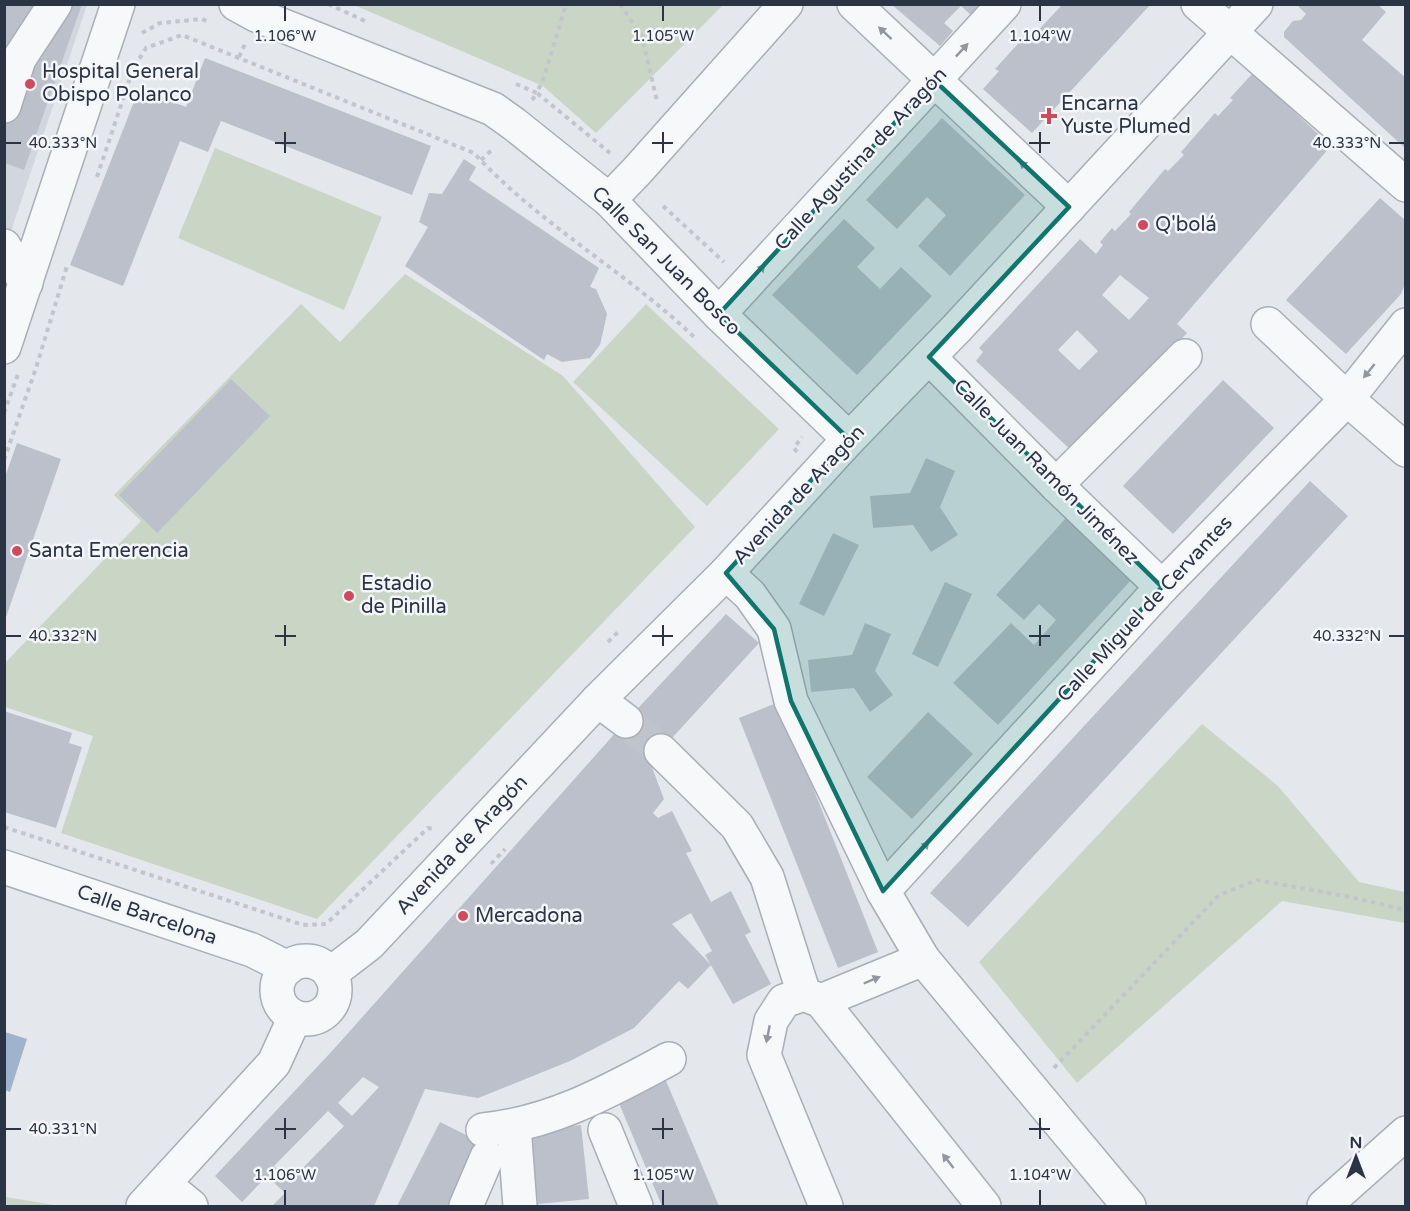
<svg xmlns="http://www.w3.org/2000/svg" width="1410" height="1211" viewBox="0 0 1410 1211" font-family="'Varela Round',sans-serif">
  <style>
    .built { fill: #d2d6de }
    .green { fill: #c9d6c5 }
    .water { fill: #9fb4cc }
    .building { fill: #bbc0ca; fill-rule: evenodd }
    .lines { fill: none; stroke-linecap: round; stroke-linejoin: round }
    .minor-tunnel { stroke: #bfc3cb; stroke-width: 33; stroke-dasharray: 33 16; stroke-linecap: butt }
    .minor-casing { stroke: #a9aeb7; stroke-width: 36 }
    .path { stroke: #c2c5cb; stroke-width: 4; stroke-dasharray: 4.5 4.5; stroke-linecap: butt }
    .minor { stroke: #f7f8fa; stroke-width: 33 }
    .oneway { fill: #9196a0 }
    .marked { fill: #0f766e; fill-opacity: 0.2; stroke: #0f766e; stroke-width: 4.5; stroke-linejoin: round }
    .ticks { fill: none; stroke: #2b3445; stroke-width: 2 }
    .poi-dot { fill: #d1495b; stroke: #f4f6f9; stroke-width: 2 }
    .labels { text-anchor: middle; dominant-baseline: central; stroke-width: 5; stroke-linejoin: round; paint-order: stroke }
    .poi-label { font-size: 20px; fill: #2b3445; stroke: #f4f6f9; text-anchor: start }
    .street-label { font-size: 20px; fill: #2b3445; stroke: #f4f6f9 }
    .ticks-label { font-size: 15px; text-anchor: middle; fill: #2b3445; stroke: #f4f6f9; stroke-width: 5; stroke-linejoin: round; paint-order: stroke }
  </style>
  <rect width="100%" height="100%" fill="#e4e7ec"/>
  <path class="built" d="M5 5H87L5 249Z"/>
  <g class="green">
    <path d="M354 5H723L596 133 543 86Z"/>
    <path d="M215 148 382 217 344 310 178 238Z"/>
    <path d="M405 274 563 376 695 527 317 919 61 833 93 736 5 707 4 664 141 521 114 495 301 304 340 342Z"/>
    <path d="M646 304 779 429 707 506 573 382Z"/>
    <path d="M1202 724 1278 786 1359 882 1405 892V923L1282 901 1077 1083 979 962Z"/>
    <path d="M5 1197 61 1206H5Z"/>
  </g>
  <path class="water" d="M5 1032 27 1039 10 1092 5 1090Z"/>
  <g class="building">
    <path d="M5 4H82L24 170 5 163Z"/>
    <path d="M891 4 983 5 973 17 961 6 944 23 953 31 940 46Z"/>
    <path d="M1060 4H1151L1032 133 983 89 999 71 995 69 1027 34 1031 38 1061 6Z"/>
    <path d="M1296 4H1377L1386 12 1362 40 1406 78V149L1284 37V32L1293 21 1301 20 1306 14Z"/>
    <path d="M205 58 431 146 412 195 221 121 208 152 180 141 123 286 70 265 139 89 186 107Z"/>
    <path d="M1253 73 1331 146 1177 324 1187 333 1072 451 976 361 983 352 979 348 1080 239 1096 254 1103 245 1100 242 1112 228 1115 231 1131 214 1129 212 1165 169 1168 171 1184 155 1181 152 1215 113 1218 116 1233 100 1230 98ZM1120 275 1149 298 1129 320 1102 295ZM1077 330 1098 351 1079 370 1058 350Z"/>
    <path d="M942 118 1025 195 950 276 918 246 946 215 927 197 897 229 866 200Z"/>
    <path d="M464 159 476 167 469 180 599 268 590 287 596 289 607 314 600 345 590 358 562 362 547 354 544 360 405 266 428 227 419 222 429 193 442 194Z"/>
    <path d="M1380 198 1406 221V281L1401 294 1346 354 1286 300Z"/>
    <path d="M844 219 875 248 857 267 880 289 901 267 932 296 857 375 772 295Z"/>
    <path d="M231 379 270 416 157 533 119 495Z"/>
    <path d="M1223 380 1274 428 1173 534 1123 486Z"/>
    <path d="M17 443 61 459 5 620 4 480Z"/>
    <path d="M926 458 955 471 940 507 958 535 931 552 913 525 873 528 870 496 910 493Z"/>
    <path d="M1310 481 1348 516 968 927 930 893Z"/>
    <path d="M1066 518 1133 578 998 725 953 683 1011 623 1034 645 1056 620 1039 604 1024 620 996 595Z"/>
    <path d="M833 533 859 545 824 616 799 604Z"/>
    <path d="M945 582 972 594 938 667 912 654Z"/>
    <path d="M726 614 759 643 650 762 664 799 653 813 658 818 672 811 692 851 686 853 711 902 731 891 751 932 745 935 771 984 733 1004 712 967 705 955 712 951 691 913 672 924 711 965 688 989 679 981 634 1028 570 1061 478 1098 425 1089 374 1206H272L285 1193 267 1176 242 1202 215 1176 333 1050 626 721ZM363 1077 379 1087 352 1116 338 1103ZM328 1111 344 1126 290 1181 274 1166Z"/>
    <path d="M865 623 891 634 875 671 893 695 870 712 854 688 811 692 808 660 852 655Z"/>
    <path d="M779 702 878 952 838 968 739 718Z"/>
    <path d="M4 711 72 733 69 743 82 747 56 828 4 812Z"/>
    <path d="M928 712 973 754 912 819 867 777Z"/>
    <path d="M664 1076 719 1206H662L616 1096Z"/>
    <path d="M440 1122 488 1146 457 1206H397Z"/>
    <path d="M581 1125 589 1199 538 1204 529 1131Z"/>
  </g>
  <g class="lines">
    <path class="minor-tunnel" d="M626 721 661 751"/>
    <g class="minor-casing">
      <g id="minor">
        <path d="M236 4 256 15 493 109 514 124 609 200 719 314 849 439"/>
        <path d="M854 4 1069 207"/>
        <path d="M1198 4 1406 185"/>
        <path d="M4 106 19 59 55 4"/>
        <path d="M609 200 637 171 786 4"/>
        <path d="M4 246 26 283"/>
        <path d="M719 314 1004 4"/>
        <path d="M1268 324 1347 399 1406 450"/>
        <path d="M4 347 118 4"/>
        <path d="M929 357 1056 485 1162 587"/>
        <path d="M1056 485 1185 356"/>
        <path d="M726 573 750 595 774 629 791 701 883 891 923 959 1129 1206"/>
        <path d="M598 700 626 721"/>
        <path d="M661 751 737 826 767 877 804 994"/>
        <path d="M4 867 252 950 288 968"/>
        <path d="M883 891 1162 587 1347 399 1406 325"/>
        <circle cx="306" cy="990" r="29"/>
        <path d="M330 974 369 944 598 700 726 573 849 439 957 328 1256 4"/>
        <path d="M821 1001 923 959"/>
        <path d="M514 1127 520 1206"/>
        <path d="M483 1130C553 1123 609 1091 669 1059"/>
        <path d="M605 1130 636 1206"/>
        <path d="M164 1184 191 1206"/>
        <path d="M143 1206 274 1063 295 1017"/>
        <path d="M466 1206 487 1157"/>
        <path d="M826 1206 764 1055 771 1021 784 1001 804 994 821 1001 984 1206"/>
        <path d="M1324 1206 1406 1133"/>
      </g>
    </g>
    <g class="path">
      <path d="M328 4 365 21"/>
      <path d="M620 4 642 37 657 101"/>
      <path d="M142 33 160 23 202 19 209 22"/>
      <path d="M239 57 245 44"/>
      <path d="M516 84 537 93 544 77 566 4"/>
      <path d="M532 100 537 93 610 153"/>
      <path d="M481 160 494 148"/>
      <path d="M97 177 133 69 146 48 182 35 474 153C539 224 625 271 694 337"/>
      <path d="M663 206 724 262"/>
      <path d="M4 413 18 374"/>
      <path d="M797 452 794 448 802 437"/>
      <path d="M4 460 36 368 67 266"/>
      <path d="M608 642 620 630"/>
      <path d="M4 827 303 925 326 924 428 828 433 829"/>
      <path d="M491 864 505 849"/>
      <path d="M1054 1068 1219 895 1257 880 1350 897 1406 910"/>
    </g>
    <use href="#minor" class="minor"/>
  </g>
  <defs><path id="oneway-solid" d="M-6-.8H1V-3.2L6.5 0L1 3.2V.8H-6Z" transform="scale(1.5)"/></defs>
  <g class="oneway">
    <use href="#oneway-solid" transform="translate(885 33) rotate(-137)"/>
    <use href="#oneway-solid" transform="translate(962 50) rotate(-47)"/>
    <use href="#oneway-solid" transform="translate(1026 167) rotate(-137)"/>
    <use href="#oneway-solid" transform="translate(759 271) rotate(-47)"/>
    <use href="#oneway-solid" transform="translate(1369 371) rotate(129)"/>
    <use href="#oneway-solid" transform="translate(923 848) rotate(-47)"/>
    <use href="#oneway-solid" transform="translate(872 980) rotate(-23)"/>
    <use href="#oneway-solid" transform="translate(768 1034) rotate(101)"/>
    <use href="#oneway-solid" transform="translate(948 1161) rotate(-128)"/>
  </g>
  <path class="marked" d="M934 80 1069 207 929 357 1162 587 883 891 791 701 774 629 726 573 849 439 719 314Z"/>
  <path class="ticks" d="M285 6V21M663 6V21M1040 6V21M285 132V153M663 132V153M1040 132V153M6 143H21M275 143H296M652 143H673M1029 143H1050M1389 143H1404M285 625V646M663 625V646M1040 625V646M6 636H21M275 636H296M652 636H673M1029 636H1050M1389 636H1404M285 1118V1139M663 1118V1139M1040 1118V1139M6 1129H21M275 1129H296M652 1129H673M1029 1129H1050M285 1190V1205M663 1190V1205M1040 1190V1205"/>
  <g class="poi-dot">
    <circle cx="30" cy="84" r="6"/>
    <path d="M1046 107h6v6h6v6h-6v6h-6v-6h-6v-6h6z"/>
    <circle cx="1143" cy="225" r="6"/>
    <circle cx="17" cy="551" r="6"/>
    <circle cx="349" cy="596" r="6"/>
    <circle cx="463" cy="916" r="6"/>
  </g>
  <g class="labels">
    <g class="poi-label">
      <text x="42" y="72">Hospital General<tspan x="42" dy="23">Obispo Polanco</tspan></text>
      <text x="1061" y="104">Encarna<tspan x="1061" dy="23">Yuste Plumed</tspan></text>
      <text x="1155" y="225">Q'bolá</text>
      <text x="29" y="551">Santa Emerencia</text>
      <text x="361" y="584">Estadio<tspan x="361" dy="23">de Pinilla</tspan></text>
      <text x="475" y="916">Mercadona</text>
    </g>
    <g class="street-label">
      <text transform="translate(861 159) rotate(-47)">Calle Agustina de Aragón</text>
      <text transform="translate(666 261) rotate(45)">Calle San Juan Bosco</text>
      <text transform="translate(1046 472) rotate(45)">Calle Juan Ramón Jiménez</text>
      <text transform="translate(799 495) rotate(-47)">Avenida de Aragón</text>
      <text transform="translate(1145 609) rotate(-47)">Calle Miguel de Cervantes</text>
      <text transform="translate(462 845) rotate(-47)">Avenida de Aragón</text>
      <text transform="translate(147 915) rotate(19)">Calle Barcelona</text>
    </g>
  </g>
  <g class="ticks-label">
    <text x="285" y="41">1.106°W</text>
    <text x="663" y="41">1.105°W</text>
    <text x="1040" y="41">1.104°W</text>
    <text x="63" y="148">40.333°N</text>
    <text x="1347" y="148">40.333°N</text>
    <text x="63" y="641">40.332°N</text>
    <text x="1347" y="641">40.332°N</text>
    <text x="63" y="1134">40.331°N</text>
    <text x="285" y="1180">1.106°W</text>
    <text x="663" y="1180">1.105°W</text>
    <text x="1040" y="1180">1.104°W</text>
  </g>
  <rect width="1410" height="1211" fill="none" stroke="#2b3445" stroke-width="12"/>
  <g transform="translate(1356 1157)" stroke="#f4f6f9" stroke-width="4.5" paint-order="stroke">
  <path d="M0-4.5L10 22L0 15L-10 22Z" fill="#2b3445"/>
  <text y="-9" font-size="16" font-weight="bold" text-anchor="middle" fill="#2b3445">N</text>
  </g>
</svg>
